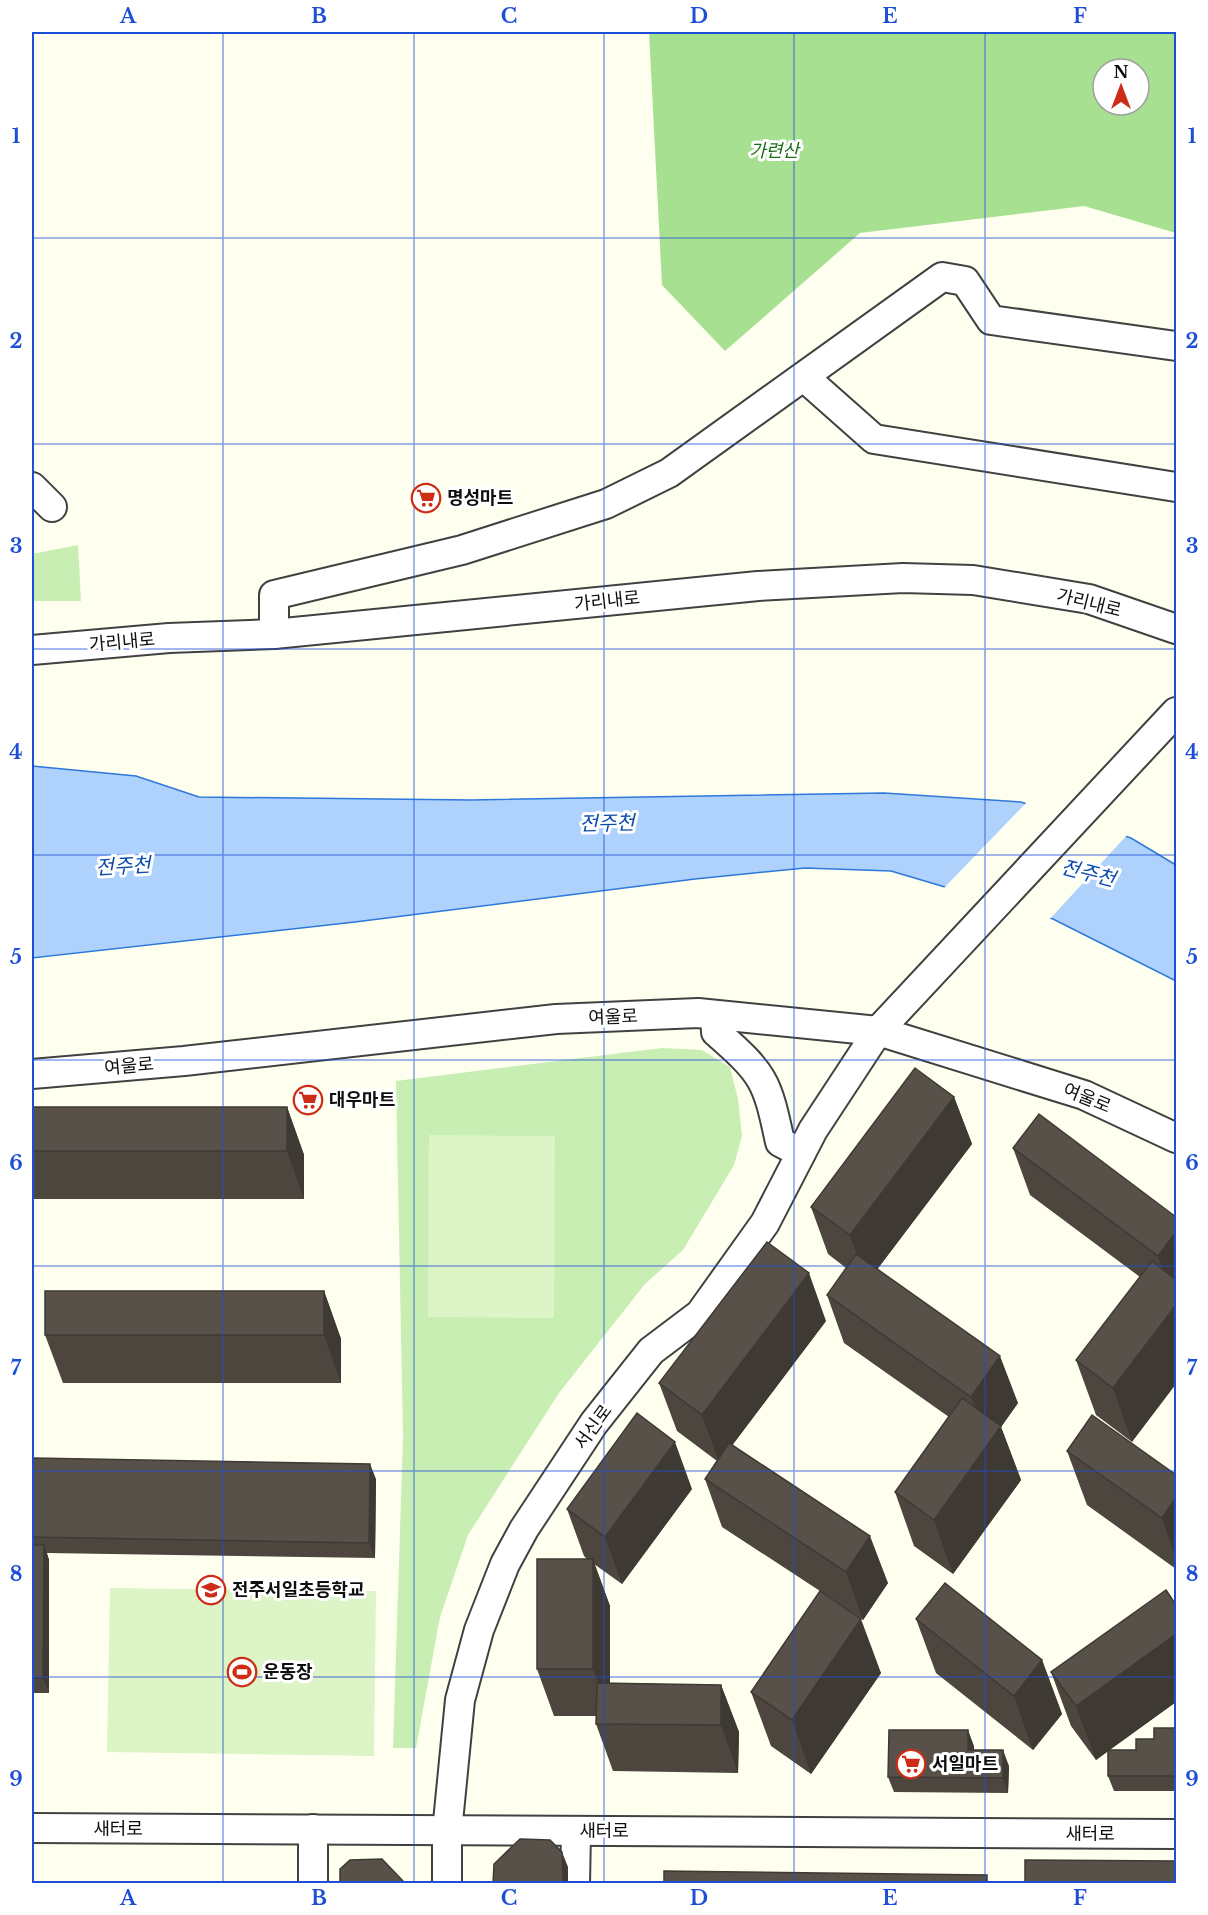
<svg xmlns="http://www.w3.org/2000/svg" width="1208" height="1915" viewBox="0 0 1208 1915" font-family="'Libre Baskerville','Noto Sans KR',serif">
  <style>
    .green { fill: #c8eeb4 }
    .forest { fill: #a8e092; fill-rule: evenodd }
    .pitch { fill: #ddf4c7 }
    .water { fill: #aed2fc; stroke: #2d78db; stroke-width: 1.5 }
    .pier { fill: #ffffef }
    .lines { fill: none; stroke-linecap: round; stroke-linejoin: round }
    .minor-casing { stroke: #414141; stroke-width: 32 }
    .minor { stroke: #fff; stroke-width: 28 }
    .wall { fill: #4c463f }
    .shaded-wall { fill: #3e3933 }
    .building { fill: #585149; stroke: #3e3933; stroke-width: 1.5 }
    .grid { fill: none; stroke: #1d4ed8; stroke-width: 1.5; stroke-opacity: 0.55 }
    .labels { text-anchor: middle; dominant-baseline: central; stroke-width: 6; stroke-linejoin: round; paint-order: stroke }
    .park-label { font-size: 18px; font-style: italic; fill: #1b6d17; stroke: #fff }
    .poi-label { font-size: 18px; font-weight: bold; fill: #0e0e0e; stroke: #fff; text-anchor: start }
    .street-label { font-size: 18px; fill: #0e0e0e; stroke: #fff }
    .water-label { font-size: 20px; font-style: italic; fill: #0a4aad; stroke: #fff }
    .neatline { fill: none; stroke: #1d4ed8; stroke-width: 2 }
    .grid-label { font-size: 20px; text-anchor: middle; font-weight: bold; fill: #1d4ed8 }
  </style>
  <rect width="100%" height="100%" fill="#ffffef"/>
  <g class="green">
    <path d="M78 545 81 601H32V554Z"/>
    <path d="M662 1048 702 1050 730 1067 738 1099 742 1136 734 1165 683 1250 645 1284 559 1393 468 1535 440 1617 416 1748H393L403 1437 396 1081Z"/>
  </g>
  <path class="forest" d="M649 32H1176V233L1084 206 860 233 725 351 662 285ZM1103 69H1139V105H1103Z"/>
  <g class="pitch">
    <path d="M429 1135 555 1136 554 1318 428 1317Z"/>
    <path d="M110 1588 376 1591 374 1756 107 1752Z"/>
  </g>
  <path class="water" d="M32 766 136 776 199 797 471 800 884 793 1021 802 1131 838 1176 865V981L1053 919 891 871 805 868 695 879 355 922 32 958Z"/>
  <path class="pier" d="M1028 801 1128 834 1048 921 943 889Z"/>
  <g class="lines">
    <g class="minor-casing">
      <g id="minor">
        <path d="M804 377 874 439 1176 487"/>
        <path d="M32 487 52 507"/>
        <path d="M274 634V595L462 550 606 504 669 473 942 277 965 281 991 320 1176 346"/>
        <path d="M32 650 169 638 274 634 758 586 903 578 973 580 1089 599 1176 629"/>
        <path d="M715 1015 716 1032C764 1074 767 1080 780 1142L801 1153"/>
        <path d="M32 1074 184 1061 556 1019 698 1013 878 1031 1084 1095 1176 1138"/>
        <path d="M32 1828 1176 1834"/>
        <path d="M313 1829V1884"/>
        <path d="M447 1884V1832L460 1700 479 1630 505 1564 524 1529 594 1423 651 1351 700 1314 765 1223 813 1130 878 1031 1176 712"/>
        <path d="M575 1884 576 1831"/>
      </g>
    </g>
    <use href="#minor" class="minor"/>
  </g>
  <g class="wall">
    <path d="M954 1097 972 1144 877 1269 1018 1403 1001 1427 1021 1480 953 1574 914 1546 895 1492 949 1417 844 1343 827 1295 846 1268 828 1254 811 1207Z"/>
    <path d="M32 1107H287L304 1155V1199H32Z"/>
    <path d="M1013 1148 1176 1217 1132 1442 1096 1415 1076 1360 1140 1277 1030 1195Z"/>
    <path d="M324 1291 341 1339V1383H63L45 1335Z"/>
    <path d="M826 1321 732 1445 888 1583 863 1620 826 1595 881 1673 811 1774 771 1746 751 1692 820 1591 722 1527 705 1479 717 1461 677 1431 659 1383Z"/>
    <path d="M1067 1451 1176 1475V1569L1087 1505Z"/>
    <path d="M32 1458 376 1479 375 1558 47 1553 49 1560V1693H32Z"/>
    <path d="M692 1489 622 1584 594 1564 610 1606V1683L721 1685 739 1732 738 1773 613 1771 596 1724V1716H554L537 1669 587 1559 584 1556 567 1509Z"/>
    <path d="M1176 1605V1702L1109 1750H1136L1154 1739 1176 1728V1791H1114L1108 1776V1751L1096 1760 1071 1726 1051 1672Z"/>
    <path d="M916 1619 1042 1660 1062 1714 1033 1750 936 1673Z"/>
    <path d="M974 1746V1750L1009 1766 1008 1793 894 1792 888 1777Z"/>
  </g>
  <g class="shaded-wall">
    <path d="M954 1097 972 1144 867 1283 850 1235Z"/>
    <path d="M287 1107 304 1155V1199L287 1151Z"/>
    <path d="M1176 1232V1304L1158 1256Z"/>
    <path d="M809 1273 826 1321 719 1463 702 1415Z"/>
    <path d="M324 1291 341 1339V1383L324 1335Z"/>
    <path d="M1176 1305V1384L1132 1442 1113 1388Z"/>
    <path d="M1000 1356 1018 1403 1001 1427 1021 1480 953 1574 934 1520 988 1444 971 1397Z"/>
    <path d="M675 1442 692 1489 622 1584 605 1537Z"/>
    <path d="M370 1464 376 1479 375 1558 369 1543Z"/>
    <path d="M1176 1497V1559L1162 1518Z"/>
    <path d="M870 1536 888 1583 863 1620 846 1572Z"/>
    <path d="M44 1545 49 1560V1693L43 1678Z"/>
    <path d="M593 1559 610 1606V1716L593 1669Z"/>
    <path d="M861 1619 881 1673 811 1774 792 1720Z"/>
    <path d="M1176 1634V1702L1096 1760 1076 1706Z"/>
    <path d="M1042 1660 1062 1714 1033 1750 1014 1696Z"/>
    <path d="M721 1685 739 1732 738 1773 721 1725Z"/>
    <path d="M968 1730 974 1746V1765L968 1750Z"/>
    <path d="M1003 1750 1009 1766 1008 1793 1003 1778Z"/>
    <path d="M562 1852 568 1867V1884H563Z"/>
  </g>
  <g class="building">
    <path d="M915 1068 954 1097 850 1235 811 1207Z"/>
    <rect x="32" y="1107" width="255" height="44"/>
    <path d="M1039 1114 1176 1217V1232L1158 1256 1013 1148Z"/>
    <path d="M767 1242 809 1273 702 1415 659 1383Z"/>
    <path d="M856 1254 1000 1356 971 1397 827 1295Z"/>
    <path d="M1152 1261 1176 1280V1305L1113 1388 1076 1360Z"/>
    <rect x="45" y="1291" width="279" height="44"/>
    <path d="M962 1398 1001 1426 934 1520 895 1492Z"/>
    <path d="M637 1413 675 1442 605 1537 567 1509Z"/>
    <path d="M1092 1415 1176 1475V1497L1162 1518 1067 1451Z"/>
    <path d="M729 1443 870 1536 846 1572 705 1479Z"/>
    <path d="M32 1458 370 1464 369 1543 32 1537Z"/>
    <path d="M32 1545H44L43 1678H32Z"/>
    <rect x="537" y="1559" width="56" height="110"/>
    <path d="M945 1583 1042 1660 1014 1696 916 1619Z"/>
    <path d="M1166 1590 1176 1605V1634L1076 1706 1051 1672Z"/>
    <path d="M820 1591 861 1619 792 1720 751 1692Z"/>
    <path d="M597 1683 721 1685V1725L596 1724Z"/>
    <path d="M1154 1728H1176V1776H1108V1750H1136V1739H1154Z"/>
    <path d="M889 1730H968V1750H1003V1778L888 1777Z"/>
    <path d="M520 1839 550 1840 562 1852 563 1884H493L494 1864Z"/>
    <path d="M382 1859 403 1881V1884H340V1869L350 1860Z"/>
    <path d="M1025 1860 1176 1861V1884H1025Z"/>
    <path d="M664 1871 987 1875V1884H664Z"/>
  </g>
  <path class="grid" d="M223 32V1884M414 32V1884M604 32V1884M794 32V1884M985 32V1884M32 238H1176M32 444H1176M32 649H1176M32 855H1176M32 1060H1176M32 1266H1176M32 1471H1176M32 1677H1176"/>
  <defs>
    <g id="supermarket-ring" transform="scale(1.5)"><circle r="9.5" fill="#fff" stroke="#cd2d17" stroke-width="1.5"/><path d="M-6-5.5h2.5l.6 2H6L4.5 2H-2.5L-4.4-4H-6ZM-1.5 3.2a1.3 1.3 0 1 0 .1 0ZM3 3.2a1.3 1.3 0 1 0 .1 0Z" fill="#cd2d17"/></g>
    <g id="school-ring" transform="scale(1.5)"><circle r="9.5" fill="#fff" stroke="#cd2d17" stroke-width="1.5"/><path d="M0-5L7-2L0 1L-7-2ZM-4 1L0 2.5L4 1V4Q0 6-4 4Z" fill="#cd2d17"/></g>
    <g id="stadium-ring" transform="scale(1.5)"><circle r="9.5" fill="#fff" stroke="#cd2d17" stroke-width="1.5"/><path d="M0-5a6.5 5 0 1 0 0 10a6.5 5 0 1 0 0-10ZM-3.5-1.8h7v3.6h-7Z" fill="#cd2d17"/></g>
  </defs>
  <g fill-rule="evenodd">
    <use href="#supermarket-ring" x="426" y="498"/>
    <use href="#supermarket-ring" x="308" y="1100"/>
    <use href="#school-ring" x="211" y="1590"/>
    <use href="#stadium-ring" x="242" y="1672"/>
    <use href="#supermarket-ring" x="911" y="1764"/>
  </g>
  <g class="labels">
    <g class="park-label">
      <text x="774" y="151">가련산</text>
    </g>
    <g class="poi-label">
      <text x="447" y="498">명성마트</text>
      <text x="329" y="1100">대우마트</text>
      <text x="232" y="1590">전주서일초등학교</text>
      <text x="263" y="1672">운동장</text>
      <text x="932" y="1764">서일마트</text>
    </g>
    <g class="street-label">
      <text transform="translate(607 601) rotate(-6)">가리내로</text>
      <text transform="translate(1089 603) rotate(14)">가리내로</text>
      <text transform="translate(122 642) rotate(-5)">가리내로</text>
      <text transform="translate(613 1017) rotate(-2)">여울로</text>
      <text transform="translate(129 1066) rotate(-5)">여울로</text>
      <text transform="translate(1087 1098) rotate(22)">여울로</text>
      <text transform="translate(593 1427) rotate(-54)">서신로</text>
      <text x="118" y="1829">새터로</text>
      <text x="604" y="1831">새터로</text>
      <text x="1090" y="1834">새터로</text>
    </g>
    <g class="water-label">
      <text transform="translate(607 823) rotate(-1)">전주천</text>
      <text transform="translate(123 866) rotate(-3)">전주천</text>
      <text transform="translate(1088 873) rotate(14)">전주천</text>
    </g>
  </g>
  <rect width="1208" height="1915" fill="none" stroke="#ffffff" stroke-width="66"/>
  <g transform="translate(1121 87)"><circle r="28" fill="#ffffff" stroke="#9f9f9f" stroke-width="1.5"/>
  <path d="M0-4.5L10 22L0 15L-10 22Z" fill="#cd2d17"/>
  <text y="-9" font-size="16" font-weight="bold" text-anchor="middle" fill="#0e0e0e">N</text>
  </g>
  <rect x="33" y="33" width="1142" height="1849" class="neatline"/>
  <g class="grid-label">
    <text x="128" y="23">A</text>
    <text x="319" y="23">B</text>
    <text x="509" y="23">C</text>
    <text x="699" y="23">D</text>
    <text x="890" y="23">E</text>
    <text x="1080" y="23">F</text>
    <text x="16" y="143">1</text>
    <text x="1192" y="143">1</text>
    <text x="16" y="348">2</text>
    <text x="1192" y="348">2</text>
    <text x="16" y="553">3</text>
    <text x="1192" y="553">3</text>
    <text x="16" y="759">4</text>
    <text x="1192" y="759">4</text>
    <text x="16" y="964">5</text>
    <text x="1192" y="964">5</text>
    <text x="16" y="1170">6</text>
    <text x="1192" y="1170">6</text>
    <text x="16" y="1375">7</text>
    <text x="1192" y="1375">7</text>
    <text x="16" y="1581">8</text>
    <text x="1192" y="1581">8</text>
    <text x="16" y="1786">9</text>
    <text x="1192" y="1786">9</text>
    <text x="128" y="1905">A</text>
    <text x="319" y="1905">B</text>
    <text x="509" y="1905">C</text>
    <text x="699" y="1905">D</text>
    <text x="890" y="1905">E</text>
    <text x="1080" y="1905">F</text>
  </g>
</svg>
